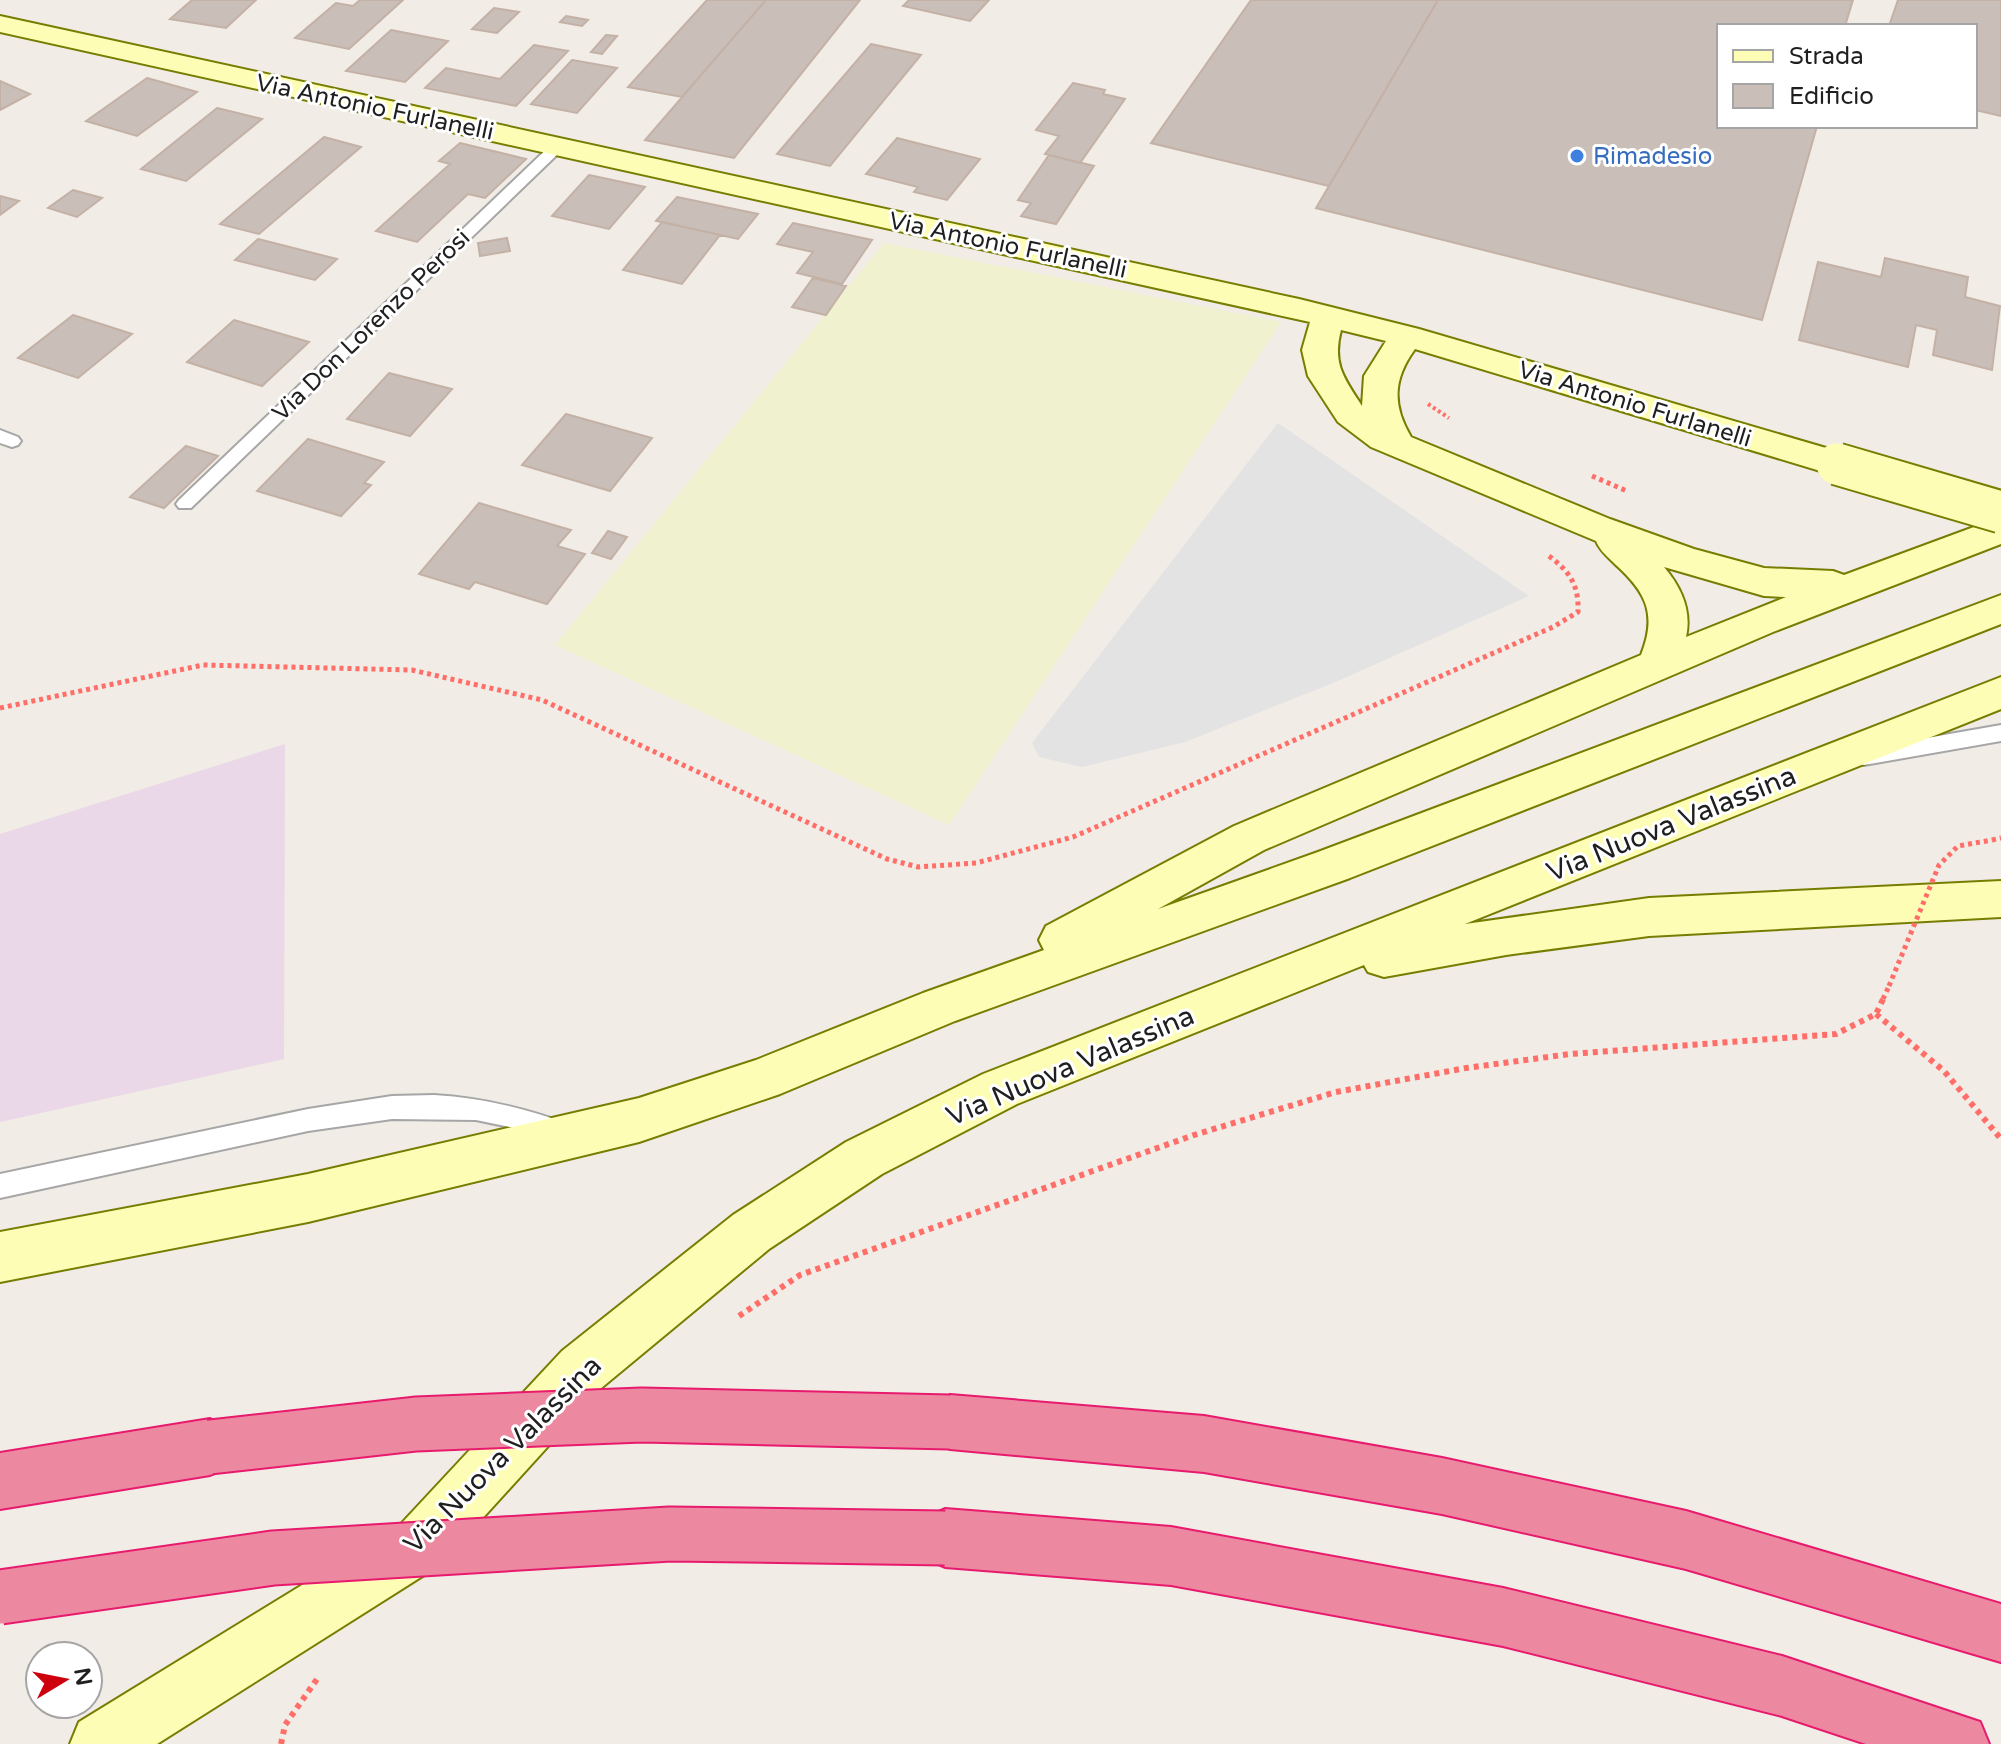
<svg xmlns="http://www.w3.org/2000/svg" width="2001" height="1744" font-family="'Varela Round',sans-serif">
  <rect width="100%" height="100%" fill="#f1ece5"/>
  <path fill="#ead7e8" d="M285,744L284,1059L0,1122V834Z"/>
  <path fill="#f0f1cf" d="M884,243L1281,322L949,825L555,645Z"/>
  <path fill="#e3e3e3" d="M1278,423L1529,596L1333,683L1185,742L1082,767L1039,757L1032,743Z"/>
  <path fill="#c9beb8" stroke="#c4b1a6" stroke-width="2" d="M192,0H256L226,28L170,19Z
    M360,0H403L349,49L295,38L336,3L353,6Z
    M707,0H766L682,97L628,87Z
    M766,0H860L734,158L645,140Z
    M909,0H989L970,21L903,6Z
    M1251,0H1438L1329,186L1151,143Z
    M1438,0H1853L1845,26H1719V126H1817L1762,320L1316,208Z
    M1898,0H2001V116L1975,110V26H1889Z
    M494,8L519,12L497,33L472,29Z
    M566,16L588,20L582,26L560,22Z
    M391,30L448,41L405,82L346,71Z
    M606,35L617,36L602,54L591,52Z
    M871,44L921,55L830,166L777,154Z
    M534,45L568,51L516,106L425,88L446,68L500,79Z
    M572,60L617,68L577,113L531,104Z
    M147,78L197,92L137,136L86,121Z
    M0,81L30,94L0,110Z
    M1073,83L1105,90L1103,94L1125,99L1080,163L1045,154L1059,136L1036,130Z
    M217,108L262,119L186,181L141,169Z
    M324,137L361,147L259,234L220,224Z
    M897,138L980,159L947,200L914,192L918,187L866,174Z
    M460,143L526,159L485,198L468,194L417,242L376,231L450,164L439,161Z
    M1049,155L1094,166L1056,224L1021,216L1031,203L1018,200Z
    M589,175L645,187L609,229L552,216Z
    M73,190L102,198L77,217L48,208Z
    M0,196L19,201L0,215Z
    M677,197L758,214L738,239L656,221Z
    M662,222L720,235L682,284L623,270Z
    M793,223L872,240L842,284L797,273L813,252L777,244Z
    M507,238L510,251L480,256L478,243Z
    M258,239L337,259L315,280L235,260Z
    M1885,258L1968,277L1965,297L2000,306L1992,370L1933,355L1937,330L1916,325L1908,367L1799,340L1818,262L1881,277Z
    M813,278L846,286L826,315L792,307Z
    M73,315L132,334L78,378L18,358Z
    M234,320L309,342L262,386L187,362Z
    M389,373L452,389L410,436L347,419Z
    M566,414L652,438L610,491L522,465Z
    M308,439L384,462L364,483L371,485L341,516L257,491Z
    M186,446L218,456L164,508L130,497Z
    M479,503L571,530L557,546L585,554L547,604L475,582L469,589L419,574Z
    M608,531L627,537L611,559L592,553Z"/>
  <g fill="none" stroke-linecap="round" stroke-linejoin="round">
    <defs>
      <path id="lane" d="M558,142L565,146L563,149L191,508H179L176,504L179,500L553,143Z
        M0,430L18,437L21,441L18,445L12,447L0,443Z
        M2001,725V741L1864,765L1857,763L1854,757L1857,751L1864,749Z
        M434,1095C483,1098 525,1108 571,1125L574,1133L571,1141L562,1144L519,1129L476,1120L392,1119L308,1131L0,1198V1174L308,1109L392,1096Z"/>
      <path id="secondary" d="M0,16L1299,299L1419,329L1850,455L1855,464L1850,473L1837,476L1415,349C1393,379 1392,405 1411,437L1610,519L1694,549L1764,568L1833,571L1844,575L2001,517V544L1773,632L1264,850L1158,909L1318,852L2001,595V624L1350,878L955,1021L780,1094L639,1142L308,1222L0,1282V1232L308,1174L639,1098L756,1060L923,993L1044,950L1039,940L1046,926L1234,826L1641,655C1657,615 1647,593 1616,565C1608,557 1600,551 1596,541L1371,447L1338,422L1308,376L1302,350L1310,322L0,32ZM1341,330L1386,341L1364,376L1362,406C1344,378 1332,364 1341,330ZM1664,567L1764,596L1786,597L1686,637C1692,610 1681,587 1664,567Z
        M2001,677V709L1465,924L1649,898L2001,881V917L1649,936L1506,955L1384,977L1368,972L1364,965L1017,1104L882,1174L769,1249L600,1389L440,1565L157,1744H70L79,1722L400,1525L562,1351L733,1215L846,1142L983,1074Z"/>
      <path id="highway" d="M950,1395L1204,1416L1442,1458L1686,1511L2001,1604V1662L1686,1569L1442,1514L1204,1472L950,1449L931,1441L923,1422L931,1403Z
        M210,1419L230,1427L238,1447L230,1467L210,1475L0,1509V1453Z
        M945,1509L1171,1527L1503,1588L1782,1656L1980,1722L1989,1744H1866L1782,1716L1503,1646L1171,1585L945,1567L925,1558L916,1538L925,1518Z"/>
    </defs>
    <use href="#lane" stroke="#a6a6a6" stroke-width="4"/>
    <use href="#secondary" stroke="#777d00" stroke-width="4"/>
    <use href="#highway" stroke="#e71a6d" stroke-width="4"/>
    <path stroke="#ff6e68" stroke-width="4" stroke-dasharray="3 3" stroke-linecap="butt" d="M1428,404L1449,418"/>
    <path stroke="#ff6e68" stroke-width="5" stroke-dasharray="4 4" stroke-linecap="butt" d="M1592,476L1627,491
      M0,708L203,665L412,670L542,700L887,859L918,867L976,863L1073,837L1553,627L1578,612C1579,585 1570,572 1549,556
      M1992,840L2001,838
      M1883,999L1889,986"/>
    <path stroke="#ff6e68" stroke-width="6" stroke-dasharray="5 5" stroke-linecap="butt" d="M1876,1014L1944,1071L2001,1139
      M739,1316L800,1275L1194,1135L1336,1092L1466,1068L1570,1054L1836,1034L1876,1014L1884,997
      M281,1744L285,1725L317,1679"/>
    <use href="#lane" fill="#fff" fill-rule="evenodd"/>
    <use href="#secondary" fill="#fefdb6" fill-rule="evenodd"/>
    <use href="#highway" fill="#ed88a1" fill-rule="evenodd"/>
    <defs>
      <path id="secondary-bridge" d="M1837,464L2001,512"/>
      <path id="highway-bridge" d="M210,1447L416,1424L642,1415L950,1422
        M0,1597L273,1558L670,1534L945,1538"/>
    </defs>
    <use href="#secondary-bridge" stroke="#777d00" stroke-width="45" stroke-linecap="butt"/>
    <use href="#highway-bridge" stroke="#e71a6d" stroke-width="57" stroke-linecap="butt"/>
    <path stroke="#ff6e68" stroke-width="5" stroke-dasharray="4 4" stroke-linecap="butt" d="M1889,986L1939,865L1958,846L1992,840"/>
    <use href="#secondary-bridge" stroke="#fefdb6" stroke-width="41"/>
    <use href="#highway-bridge" stroke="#ed88a1" stroke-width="53"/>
  </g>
  <circle fill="#3f7fe0" stroke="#fff" stroke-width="3" cx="1577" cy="156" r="8"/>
  <g text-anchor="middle" stroke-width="6" stroke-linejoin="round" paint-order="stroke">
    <g font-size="24" fill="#1f1f1f" stroke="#fff">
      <text transform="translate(375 107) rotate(12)" y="8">Via Antonio Furlanelli</text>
      <text transform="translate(1008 245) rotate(12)" y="8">Via Antonio Furlanelli</text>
      <text transform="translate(371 325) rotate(-44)" y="8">Via Don Lorenzo Perosi</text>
      <text transform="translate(1635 404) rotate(17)" y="8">Via Antonio Furlanelli</text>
    </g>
    <g font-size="24" fill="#366cbe" stroke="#fff" text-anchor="start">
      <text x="1593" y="164">Rimadesio</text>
    </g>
    <g font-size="28" fill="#1f1f1f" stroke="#fff">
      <text transform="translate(1671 823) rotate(-22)" y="10">Via Nuova Valassina</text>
      <text transform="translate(1070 1065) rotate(-23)" y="10">Via Nuova Valassina</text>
      <text transform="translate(502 1454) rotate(-45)" y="10">Via Nuova Valassina</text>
    </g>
  </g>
  <rect x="1717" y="24" width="260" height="104" fill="#ffffff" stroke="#a5a5a5" stroke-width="2"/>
  <rect x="1733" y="50" width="40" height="12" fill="#fefdb6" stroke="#a5a5a5" stroke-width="2"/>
  <text x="1789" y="64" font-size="24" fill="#1f1f1f">Strada</text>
  <rect x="1733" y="84" width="40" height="24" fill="#c9beb8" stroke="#a5a5a5" stroke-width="2"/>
  <text x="1789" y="104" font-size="24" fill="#1f1f1f">Edificio</text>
  <g transform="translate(64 1680) rotate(80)"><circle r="38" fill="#ffffff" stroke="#a5a5a5" stroke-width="2"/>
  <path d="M0-6L14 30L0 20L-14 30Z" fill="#cf000d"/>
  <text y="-12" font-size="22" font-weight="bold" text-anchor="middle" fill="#1f1f1f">N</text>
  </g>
</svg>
